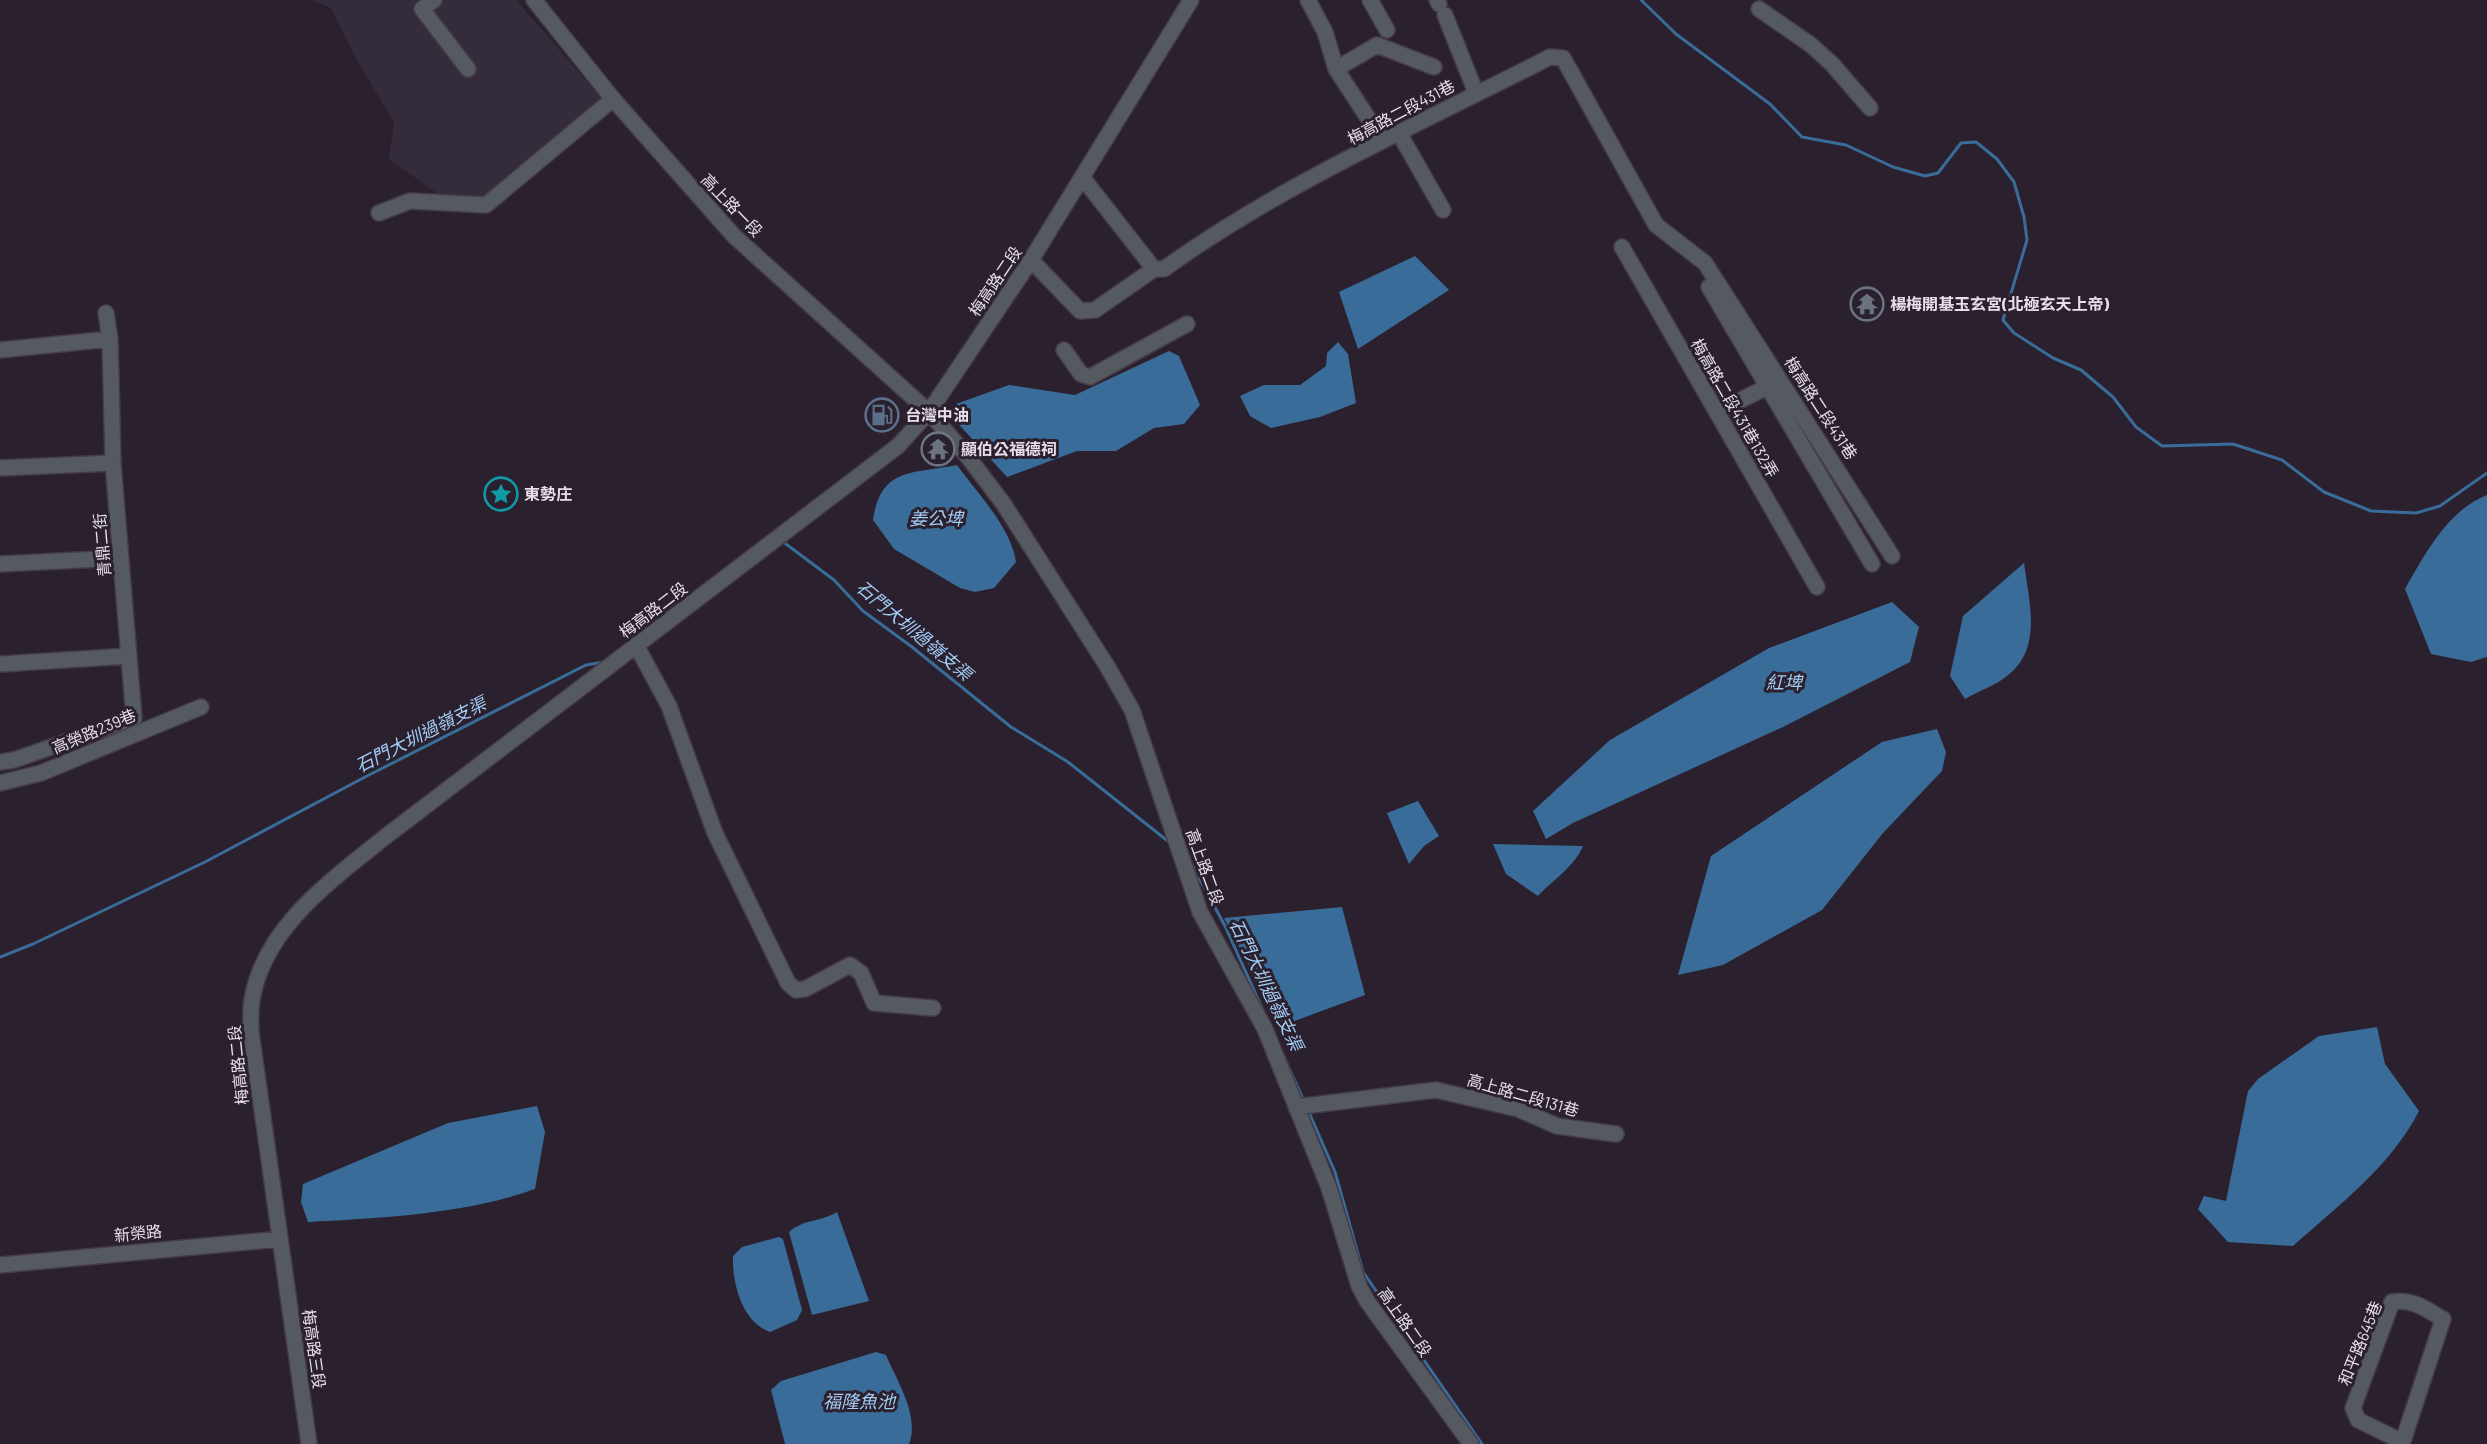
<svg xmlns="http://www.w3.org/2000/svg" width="2487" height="1444" font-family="Barlow,'Noto Sans TC',sans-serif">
  <rect width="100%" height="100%" fill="#2b202d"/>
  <path fill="#352c3b" d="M311,0H516L603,100L485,200L441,196L389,159L394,122L359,64L331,8Z"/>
  <path fill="#3a6c9a" d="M1415,256L1449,290L1358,349L1339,292Z
    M1338,342L1348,354L1356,403L1320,417L1271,428L1250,416L1240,396L1264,385H1300L1326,366L1327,353Z
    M1169,351L1179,356L1200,405L1184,424L1154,428L1116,451H1077L1007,477L952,417L956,404L1009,385L1075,395Z
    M957,465C977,493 1011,527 1016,562L994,588L975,592L960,588L894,549L873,520C881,467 912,474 957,465Z
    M2487,495V657L2471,662L2431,654L2405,589C2425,554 2448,510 2487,495Z
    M2024,563C2029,602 2043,649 2007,676C1995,686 1978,691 1965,699L1950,676L1963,616Z
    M1892,602L1919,627L1910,662L1783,727L1573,823L1546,839L1533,811L1610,740L1769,648Z
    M1937,729L1946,752L1942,771L1883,833L1822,910L1723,965L1678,975L1711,856L1882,742Z
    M1418,801L1439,836L1424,846L1409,864L1387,813Z
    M1493,844L1583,846C1574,867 1554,879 1538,896L1506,874Z
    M1342,907L1365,995L1281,1026L1224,918Z
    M2377,1027L2385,1064L2419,1111C2391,1166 2339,1205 2293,1246L2228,1242L2198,1209L2204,1196L2226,1201L2248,1091L2258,1079L2319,1036Z
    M537,1106L545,1132L535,1189C466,1214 382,1218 308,1222L301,1202L303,1184L448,1123Z
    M837,1212L869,1301L812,1315L789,1232C806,1218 818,1223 837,1212Z
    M779,1237L783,1239L802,1310L797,1320L770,1332C742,1322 732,1283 733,1256L742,1247Z
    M876,1352L886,1355C897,1381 920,1416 909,1444H785L771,1390L781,1381Z"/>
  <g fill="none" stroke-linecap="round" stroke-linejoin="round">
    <path stroke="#3a6c9a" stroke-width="3" d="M1641,0L1676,34L1770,104L1802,137L1846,145L1893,167L1925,176L1938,173L1961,143L1976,142L1997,159L2014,182L2024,217L2027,240L2003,320L2014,333L2053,358L2081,370L2113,397L2136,427L2162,446L2233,444L2282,460L2324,492L2371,511L2416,513L2440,506L2487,473
      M782,541L834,580L863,611L912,647L1011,727L1068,762L1169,842
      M1190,861L1225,926L1304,1101
      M0,957L33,944L205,862L365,777L586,665L604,662
      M1308,1110L1335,1172L1363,1272L1482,1444"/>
    <defs>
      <path id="minor" d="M434,0L422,9L468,69
        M534,0L613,99L734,236L929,412L968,457L1003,503L1107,666L1132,710L1200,912L1265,1029L1329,1188L1359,1286L1367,1301L1471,1444
        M1308,0L1325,32L1336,69L1383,141
        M1370,0L1387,30
        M1437,0L1439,4
        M1759,9L1811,45L1832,64L1870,108
        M1445,15L1476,93
        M1336,69L1377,45L1434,67
        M1399,133L1443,210
        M1082,177L1154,269H1164C1281,184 1422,123 1550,57L1563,58L1656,225L1705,263L1892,556
        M379,213L410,201L486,205L613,99
        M1622,247L1817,587
        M1031,260L1080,311L1095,310L1154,269
        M1709,287L1872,564
        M106,313L110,339
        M0,350L110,339L113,463L134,718L14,760L0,762
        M1064,350L1081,374L1090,377L1187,324
        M1717,412L1767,387
        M0,468L113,463
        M0,564L121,558
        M636,645L669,706L715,833L788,983L796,990L805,989L850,965L861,973L874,1003L933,1008
        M0,664L129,656
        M0,783L41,773L201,707
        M1296,1107L1436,1090L1518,1109L1557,1126L1616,1134
        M0,1265L280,1239
        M2401,1441L2358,1420L2353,1408L2392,1302C2411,1298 2426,1309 2443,1319L2402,1444
        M309,1444L251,1032C251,1022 250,1010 252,1000C264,927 332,880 385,837L898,446L929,412L1031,260L1191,0"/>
    </defs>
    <use href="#minor" stroke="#453b47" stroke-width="18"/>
    <use href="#minor" stroke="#555a61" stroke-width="15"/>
  </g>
  <defs>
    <symbol id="temple-ring" viewBox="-11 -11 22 22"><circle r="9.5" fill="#2b202d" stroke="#6b7280" stroke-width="1.5"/><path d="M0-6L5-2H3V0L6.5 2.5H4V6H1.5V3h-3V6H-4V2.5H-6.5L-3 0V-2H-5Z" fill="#6b7280"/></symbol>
    <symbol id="fuel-ring" viewBox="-11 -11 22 22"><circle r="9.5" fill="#2b202d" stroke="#5c6f8a" stroke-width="1.5"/><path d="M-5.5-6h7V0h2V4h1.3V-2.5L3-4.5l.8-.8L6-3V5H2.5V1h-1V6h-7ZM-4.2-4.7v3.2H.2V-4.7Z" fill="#5c6f8a"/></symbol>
    <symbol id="sight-ring" viewBox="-11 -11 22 22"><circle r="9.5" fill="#2b202d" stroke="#0f9aa8" stroke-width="1.5"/><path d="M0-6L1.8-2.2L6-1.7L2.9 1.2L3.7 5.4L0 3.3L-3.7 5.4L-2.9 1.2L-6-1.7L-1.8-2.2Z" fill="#0f9aa8"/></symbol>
  </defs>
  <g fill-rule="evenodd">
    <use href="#temple-ring" x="1848" y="285" width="38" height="38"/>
    <use href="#fuel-ring" x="863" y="396" width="38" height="38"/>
    <use href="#temple-ring" x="919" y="430" width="38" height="38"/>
    <use href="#sight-ring" x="482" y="475" width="38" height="38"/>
  </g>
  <g text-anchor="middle" stroke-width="6" stroke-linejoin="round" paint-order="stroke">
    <g font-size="16" fill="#e7dfe8" stroke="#2b202d">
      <text transform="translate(1401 112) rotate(-28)" y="6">梅高路二段431巷</text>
      <text transform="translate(732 205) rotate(46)" y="6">高上路一段</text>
      <text transform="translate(995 281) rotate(-56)" y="6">梅高路二段</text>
      <text transform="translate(1735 408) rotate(60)" y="6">梅高路二段431巷132弄</text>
      <text transform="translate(1821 408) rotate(57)" y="6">梅高路二段431巷</text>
      <text transform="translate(102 545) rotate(-95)" y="6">青鼎二街</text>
      <text transform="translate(653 610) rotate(-37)" y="6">梅高路二段</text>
      <text transform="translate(94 731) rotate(-23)" y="6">高榮路239巷</text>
      <text transform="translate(1205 867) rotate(70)" y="6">高上路二段</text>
      <text transform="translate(238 1065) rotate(-96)" y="6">梅高路二段</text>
      <text transform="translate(1523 1095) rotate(16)" y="6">高上路二段131巷</text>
      <text transform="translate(138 1233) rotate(-6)" y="6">新榮路</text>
      <text transform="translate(1405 1322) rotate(55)" y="6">高上路二段</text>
      <text transform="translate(2360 1343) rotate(-68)" y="6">和平路645巷</text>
      <text transform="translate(314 1349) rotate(82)" y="6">梅高路三段</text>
    </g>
    <g font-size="16" font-weight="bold" fill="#e7dfe8" stroke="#2b202d" text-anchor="start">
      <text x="1890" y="310">楊梅開基玉玄宮(北極玄天上帝)</text>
      <text x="905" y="421">台灣中油</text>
      <text x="961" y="455">顯伯公福德祠</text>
      <text x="524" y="500">東勢庄</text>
    </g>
    <g font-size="18" font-style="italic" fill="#a2ccf4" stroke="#2b202d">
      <text x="936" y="525">姜公埤</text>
      <text transform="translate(914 631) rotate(40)" y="6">石門大圳過嶺支渠</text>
      <text x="1784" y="689">紅埤</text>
      <text transform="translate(421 735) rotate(-27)" y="6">石門大圳過嶺支渠</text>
      <text transform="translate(1266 985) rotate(64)" y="6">石門大圳過嶺支渠</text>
      <text x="859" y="1408">福隆魚池</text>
    </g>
  </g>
</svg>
